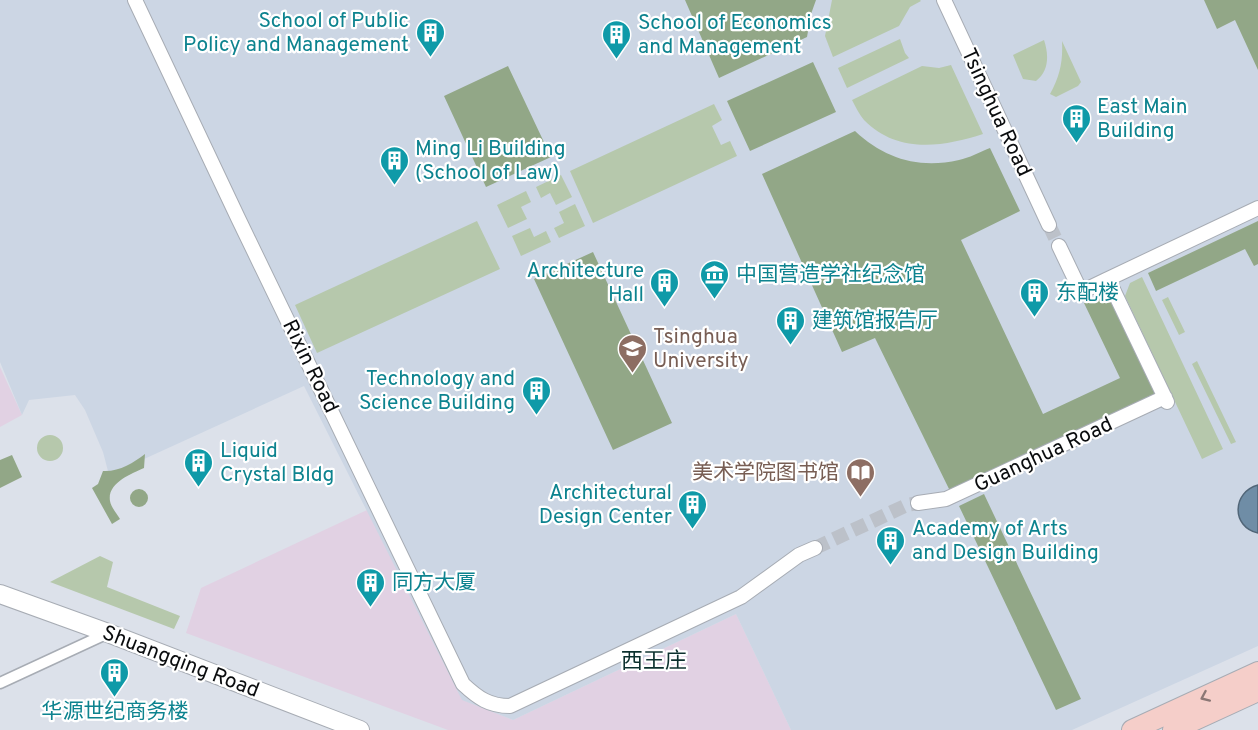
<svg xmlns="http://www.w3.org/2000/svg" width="1258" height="730" font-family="Overpass,'Noto Sans SC',sans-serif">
  <rect width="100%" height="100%" fill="#dce1ea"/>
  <path fill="#e1d1e3" d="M0,367L22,415L0,427Z
    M367,510L463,700L513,720L736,614L791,730H448L186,633L201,588Z"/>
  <path fill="#ccd6e4" d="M0,0H1258V646L1072,730H791L736,614L513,720L462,700L304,386L109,475L103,452L85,410L75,395L29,400L22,415L0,362Z"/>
  <path fill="#b6c8ac" d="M832,0H920L921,1L910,7L899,26L833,57L825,36Z
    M900,39L905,53L909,58L847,88L838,68Z
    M1044,40C1049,55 1049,71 1036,81L1023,79L1013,55Z
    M1062,41L1081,82L1078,86L1056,97L1050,94C1060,76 1063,62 1062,41Z
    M951,65L983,134C943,147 897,154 864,120C859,114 855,106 852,100L922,66L939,68Z
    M714,104L722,120L712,126L721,145L730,141L737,156L593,223L570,171Z
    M561,175L572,197L556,205L550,193L541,198L536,187Z
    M526,191L531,202L521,207L527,219L508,228L497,205Z
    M575,204L585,226L559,238L554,228L564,223L559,212Z
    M477,221L500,269L317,353L295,305Z
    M530,228L534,237L546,231L551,242L521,256L512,236Z
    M1142,277L1223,449L1202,459L1125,296L1130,283Z
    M1168,297L1185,332L1179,335L1162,300Z
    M1197,361L1236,442L1231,444L1192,364Z
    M37 448a13 13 0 1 1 26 0a13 13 0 1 1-26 0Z
    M100,556L113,562L107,587L180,616L174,629L50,582Z"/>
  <path fill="#92a787" d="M685,0H816L811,14L807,37L719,78Z
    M1204,0H1258V70L1235,20L1217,29Z
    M813,62L836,112L750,151L727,101Z
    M508,66L551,157L486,187L444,96Z
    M855,131C885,159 919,169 959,160C969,158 980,152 990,148L1020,211L961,240L1043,414L1120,378L1084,303L1108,291L1157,393L950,491L875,338L842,352L762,174Z
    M1258,221V264L1254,266L1245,249L1156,291L1148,273Z
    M593,252L672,423L613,450L534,279Z
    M145,454L144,468C131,474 107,483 110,501C111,507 117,514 120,519L112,524L92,488L98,484L103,471C119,472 133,463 145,454Z
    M12,455L22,477L0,488V460Z
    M130 498a9 9 0 1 1 18 0a9 9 0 1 1-18 0Z
    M984,494L1081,699L1056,710L959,506Z"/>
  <path fill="#6f8da6" stroke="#516678" stroke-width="1.5" d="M1258,485V533C1231,527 1232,492 1258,485Z"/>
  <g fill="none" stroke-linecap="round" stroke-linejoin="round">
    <path stroke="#bcc1c9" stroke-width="14" stroke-dasharray="14 7" stroke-linecap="butt" d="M1049,225L1059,246
      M815,548L907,505L918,503"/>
    <defs>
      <path id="pedestrian" d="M0,683L108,633"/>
      <path id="minor" d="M135,0L238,218L463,684C478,698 489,706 510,706L741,597L799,555L815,548
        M944,0L1049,225
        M1059,246L1081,292L1108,279L1167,402
        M1108,279L1258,208
        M918,503L946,499L1165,397"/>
      <path id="tertiary" d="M0,594L108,633L360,730"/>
      <path id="secondary" d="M1132,730L1258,672
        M1173,730L1258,691"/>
    </defs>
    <use href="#pedestrian" stroke="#a7acb4" stroke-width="13"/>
    <use href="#minor" stroke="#a7acb4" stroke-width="16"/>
    <use href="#tertiary" stroke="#a7acb4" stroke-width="20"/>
    <use href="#secondary" stroke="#a7acb4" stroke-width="22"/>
    <use href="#pedestrian" stroke="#fff" stroke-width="10"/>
    <use href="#minor" stroke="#fff" stroke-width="14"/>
    <use href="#tertiary" stroke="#fff" stroke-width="18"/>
    <use href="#secondary" stroke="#f5cec9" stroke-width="20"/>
  </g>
  <defs><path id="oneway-chevron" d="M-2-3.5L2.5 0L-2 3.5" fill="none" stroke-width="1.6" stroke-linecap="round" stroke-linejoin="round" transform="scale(1.5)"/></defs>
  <use stroke="#8b7775" href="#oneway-chevron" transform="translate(1205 697) rotate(156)"/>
  <defs>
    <symbol id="building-pin" viewBox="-11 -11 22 30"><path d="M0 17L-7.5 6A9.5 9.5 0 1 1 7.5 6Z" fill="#0f9aa8" stroke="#fff"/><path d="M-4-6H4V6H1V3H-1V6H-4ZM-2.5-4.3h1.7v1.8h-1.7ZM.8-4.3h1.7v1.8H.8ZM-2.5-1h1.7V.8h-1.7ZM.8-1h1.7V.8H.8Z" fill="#fff"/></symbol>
    <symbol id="museum-pin" viewBox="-11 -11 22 30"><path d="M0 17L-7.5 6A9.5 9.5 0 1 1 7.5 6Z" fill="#0f9aa8" stroke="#fff"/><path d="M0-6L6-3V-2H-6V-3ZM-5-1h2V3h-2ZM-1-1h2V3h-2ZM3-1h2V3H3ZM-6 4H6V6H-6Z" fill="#fff"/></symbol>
    <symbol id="university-pin" viewBox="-11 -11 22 30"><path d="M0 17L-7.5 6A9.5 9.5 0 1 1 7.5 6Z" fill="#8d6e63" stroke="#fff"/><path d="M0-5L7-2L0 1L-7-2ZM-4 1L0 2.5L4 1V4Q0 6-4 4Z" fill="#fff"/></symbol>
    <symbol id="library-pin" viewBox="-11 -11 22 30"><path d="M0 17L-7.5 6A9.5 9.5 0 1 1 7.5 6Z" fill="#8d6e63" stroke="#fff"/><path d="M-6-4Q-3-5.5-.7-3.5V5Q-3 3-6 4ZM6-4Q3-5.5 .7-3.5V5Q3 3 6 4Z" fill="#fff"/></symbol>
  </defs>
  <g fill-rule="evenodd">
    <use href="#building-pin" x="414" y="16" width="33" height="45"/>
    <use href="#building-pin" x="600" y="18" width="33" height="45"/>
    <use href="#building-pin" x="1060" y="102" width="33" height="45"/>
    <use href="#building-pin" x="378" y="144" width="33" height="45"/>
    <use href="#museum-pin" x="698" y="258" width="33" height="45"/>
    <use href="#building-pin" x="648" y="266" width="33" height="45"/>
    <use href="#building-pin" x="1018" y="276" width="33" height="45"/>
    <use href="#building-pin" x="774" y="304" width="33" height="45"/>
    <use href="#university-pin" x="616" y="332" width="33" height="45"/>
    <use href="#building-pin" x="520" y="374" width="33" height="45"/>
    <use href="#building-pin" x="182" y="446" width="33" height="45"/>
    <use href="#library-pin" x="844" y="456" width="33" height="45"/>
    <use href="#building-pin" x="676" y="488" width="33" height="45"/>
    <use href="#building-pin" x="874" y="524" width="33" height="45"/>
    <use href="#building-pin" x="354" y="566" width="33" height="45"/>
    <use href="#building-pin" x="98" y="656" width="33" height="45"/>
  </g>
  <g text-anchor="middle" stroke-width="4.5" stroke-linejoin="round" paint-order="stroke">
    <g font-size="21" fill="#0d838f" stroke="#fff" text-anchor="start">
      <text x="409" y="27" text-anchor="end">School of Public<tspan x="409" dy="24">Policy and Management</tspan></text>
      <text x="638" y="29">School of Economics<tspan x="638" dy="24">and Management</tspan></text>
      <text x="1097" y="113">East Main<tspan x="1097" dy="24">Building</tspan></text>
      <text x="415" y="155">Ming Li Building<tspan x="415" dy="24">(School of Law)</tspan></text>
      <text x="644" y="277" text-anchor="end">Architecture<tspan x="644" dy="24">Hall</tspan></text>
      <text x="736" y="281">中国营造学社纪念馆</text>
      <text x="1056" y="299">东配楼</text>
      <text x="812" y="327">建筑馆报告厅</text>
      <text x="515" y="385" text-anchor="end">Technology and<tspan x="515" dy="24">Science Building</tspan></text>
      <text x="220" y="457">Liquid<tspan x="220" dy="24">Crystal Bldg</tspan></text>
      <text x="672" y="499" text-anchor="end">Architectural<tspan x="672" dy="24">Design Center</tspan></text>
      <text x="912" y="535">Academy of Arts<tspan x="912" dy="24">and Design Building</tspan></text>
      <text x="392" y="589">同方大厦</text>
      <text x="115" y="718" text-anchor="middle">华源世纪商务楼</text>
    </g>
    <g font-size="21" fill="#0a0c0e" stroke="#fff">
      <text transform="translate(997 112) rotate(65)" y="7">Tsinghua Road</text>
      <text transform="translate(311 366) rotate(64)" y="7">Rixin Road</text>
      <text transform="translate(1043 454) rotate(-25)" y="7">Guanghua Road</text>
      <text transform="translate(181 661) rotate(21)" y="7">Shuangqing Road</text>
    </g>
    <g font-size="21" fill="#785e54" stroke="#fff" text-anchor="start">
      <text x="653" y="343">Tsinghua<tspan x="653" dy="24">University</tspan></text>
      <text x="839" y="479" text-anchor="end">美术学院图书馆</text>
    </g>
    <g font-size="22" fill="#0c302e" stroke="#fff">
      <text x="654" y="668">西王庄</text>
    </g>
  </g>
</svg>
